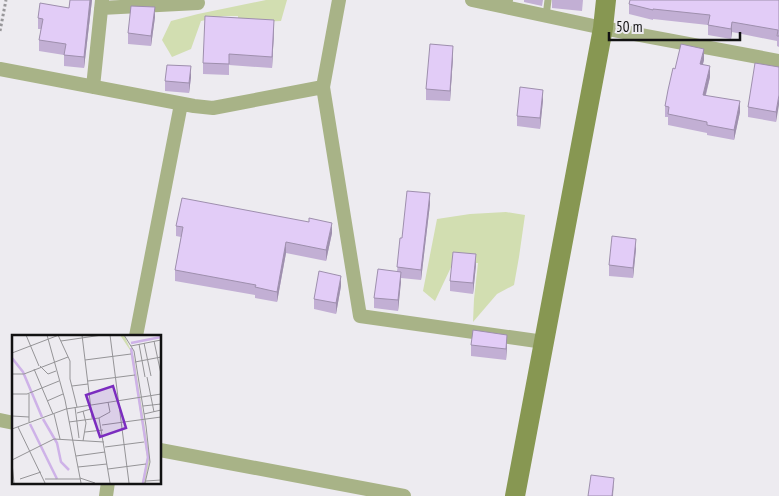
<svg xmlns="http://www.w3.org/2000/svg" width="779" height="496" font-family="'PT Sans Narrow',sans-serif">
  <rect width="100%" height="100%" fill="#edebf0"/>
  <path fill="#d2deb1" d="M266,0H287L281,21L254,22L238,55V16H224L201,21L191,49L172,57L162,40L171,21L198,14Z
    M506,212L525,215L519,257L514,285L497,294L473,322L474,299L478,263H453L435,301L423,291L437,219L470,214Z"/>
  <g fill="none" stroke-linecap="round" stroke-linejoin="round">
    <path stroke="#98979a" stroke-width="3" stroke-dasharray="2.5 2.5" stroke-linecap="butt" d="M0,31L6,0"/>
    <path stroke="#a8b387" stroke-width="7" d="M546,16L548,0"/>
    <path stroke="#a8b387" stroke-width="14" d="M339,0L323,87L360,316L544,342
      M472,0L505,7L506,0
      M505,7L603,28L779,61
      M101,8L198,3
      M0,69L194,106L213,108L323,87
      M93,87L102,0
      M136,336L181,104
      M0,420L14,423
      M160,450L404,496
      M106,496L108,482"/>
    <path stroke="#879752" stroke-width="20" d="M515,496L603,28L606,0"/>
  </g>
  <path fill="#c2afd4" d="M70,0H92L84,68L64,66V55L39,51V40L41,29H38V18L69,8Z
    M524,0H543L542,6L524,2Z
    M552,0H583L582,11L552,8Z
    M779,0V47L777,46V41L732,32L731,39L708,35V25L653,19V20L629,14V4Z
    M155,17L151,46L128,44V33Z
    M274,31L272,68L229,65V75L203,74V63Z
    M453,57L450,101L426,100V89Z
    M704,60L703,64L710,77L706,95L740,112L734,140L707,135V133L668,125V117H665V106L675,69Z
    M779,67L776,122L748,117V107Z
    M191,77L189,93L165,91V81Z
    M543,100L540,129L517,126V116Z
    M430,204L421,280L401,278L398,311L374,308V298L397,271L402,238Z
    M176,226L332,233L326,261L286,253L277,302L255,298V295L175,281V270L181,237L176,236Z
    M636,249L633,278L609,276V265Z
    M476,265L473,294L450,291V281Z
    M341,286L336,314L314,309V299Z
    M471,345L507,346L506,360L471,356Z"/>
  <path fill="#9e8fad" d="M90,0H92L84,68V57Z
    M155,7V17L151,46V36Z
    M274,20V31L272,68V57Z
    M732,22V32L731,39V29Z
    M453,46V57L450,101V91Z
    M704,49V60L700,74V64Z
    M191,66V77L189,93V83Z
    M710,66V77L703,105V95Z
    M543,90V100L540,129V118Z
    M779,95V105L776,122V112Z
    M740,101V112L734,140V130Z
    M430,193V204L421,280V270Z
    M332,223V233L326,261V250Z
    M636,239V249L633,278V268Z
    M286,242V253L277,302V292Z
    M476,254V265L473,294V283Z
    M401,272V282L398,311V300Z
    M341,276V286L336,314V303Z
    M507,335V346L506,360V349Z
    M614,478L613,496H612Z"/>
  <path fill="#e2ccf7" stroke="#9e8fad" d="M70,0H90L84,57L64,55L66,44L39,40L43,19L38,18L40,3L69,8Z
    M630,0H779V36H777L778,30L732,22L731,29L708,25L710,15L653,9V10L629,4Z
    M131,6L155,7L151,36L128,33Z
    M205,16L274,20L272,57L229,54V64L203,63Z
    M430,44L453,46L450,91L426,89Z
    M681,44L704,49L700,64L710,66L703,95L740,101L734,130L707,125V122L668,114L669,107L665,106L668,90L673,68L675,69Z
    M755,63L779,67V95L776,112L748,107Z
    M167,65L191,66L189,83L165,81Z
    M520,87L543,90L540,118L517,116Z
    M407,191L430,193L421,270L397,267L400,238H402Z
    M182,198L309,222V218L332,223L326,250L286,242L277,292L255,287L256,285L175,270L183,227L176,226Z
    M612,236L636,239L633,268L609,265Z
    M453,252L476,254L473,283L450,281Z
    M378,269L401,272L398,300L374,298Z
    M319,271L341,276L336,303L314,299Z
    M473,330L507,335L506,349L471,345Z
    M591,475L614,478L612,496H588Z"/>
  <g transform="translate(12 335)">
    <rect width="149" height="149" fill="#edebf0"/>
    <path d="M108,0H112L122,22L138,125L133,148H130L135,123L122,37L118,15Z" fill="#d2deb1"/>
    <path fill="none" stroke="#ceb2e8" stroke-width="2.5" d="M119,8L149,2M119,13L136,122L131,148M0,23L11,37L30,82M31,84L45,108L49,127L57,135M18,89L45,144"/>
    <path fill="none" stroke="#959497" stroke-width="1" d="M14,0L27,31M35,0L53,65L69,148M46,0L58,26V44L65,72M70,0L79,74M98,0L117,148M112,0L122,16L134,91L138,127L133,148M49,6L90,0M142,6L149,39M132,8L139,41M127,9L133,42M119,11L149,5M0,18L47,0M73,25L119,19M123,27L149,22M28,31L36,39L44,36M22,34L41,79M0,39H12L56,22M135,42L142,77M76,46L123,40M60,51L76,49M0,59H15L47,46M35,66L51,59M131,71L149,69M63,72L67,103M65,78L79,74L80,83M42,79L48,104M132,79L149,75M0,81L17,82M87,83L98,148M17,87V59M57,87L87,83L98,77L96,67M90,90L149,82M6,92L33,148M0,94L54,74L149,59M73,97L91,95M71,106L74,88L71,76M93,112L132,107M64,121L93,117M0,125L42,104L92,107M0,128L2,148M66,132L95,129M96,134L134,129M68,143L83,148M8,144L29,137M33,144H68M134,146L149,145"/>
    <path fill="#7b2cbf" fill-opacity="0.15" stroke="#7b2cbf" stroke-width="2.5" d="M101,51L114,93L88,102L74,60Z"/>
    <rect width="149" height="149" fill="none" stroke="#111112" stroke-width="2.5"/>
  </g>
  <path d="M609 32v8h131v-8" fill="none" stroke="#111112" stroke-width="2.5"/>
  <text x="616" y="32" font-size="15" fill="#111112" stroke="#edebf0" stroke-width="4" paint-order="stroke">50 m</text>
</svg>
